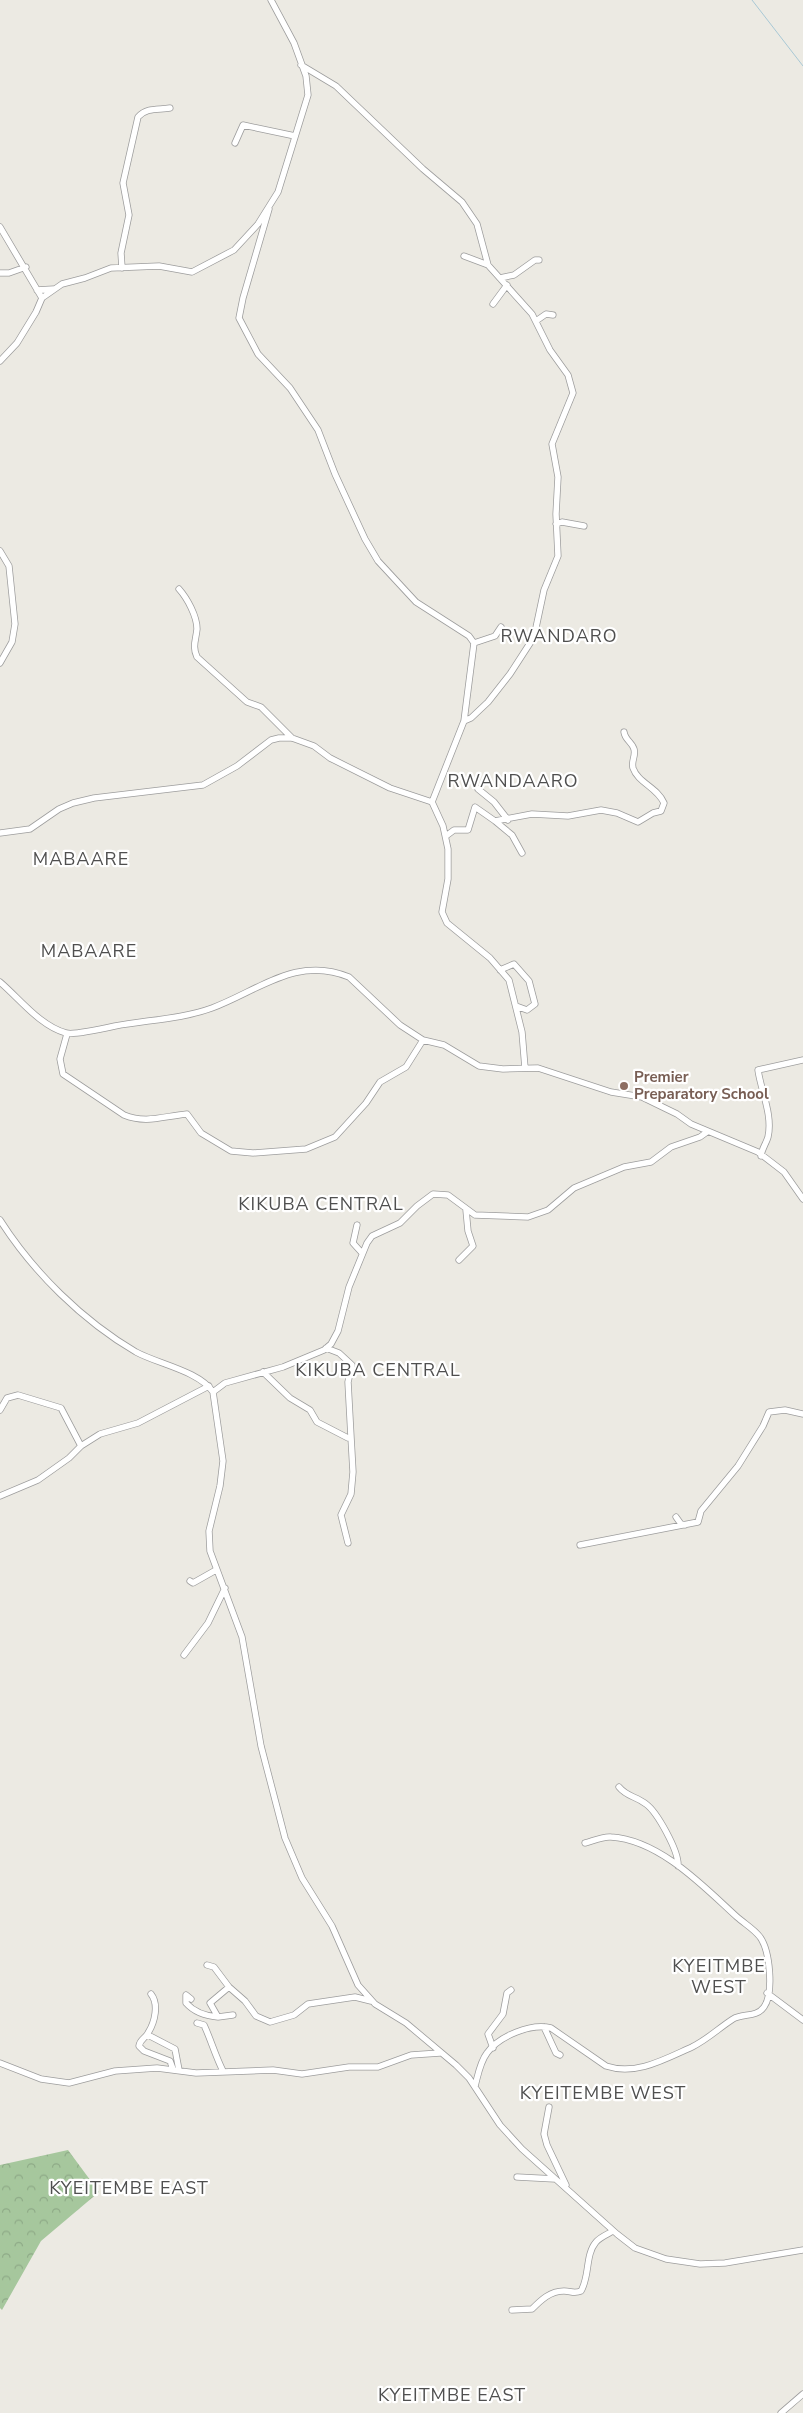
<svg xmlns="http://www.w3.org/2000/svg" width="803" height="2413" font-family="'Nunito Sans',sans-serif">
  <defs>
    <pattern id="forest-crowns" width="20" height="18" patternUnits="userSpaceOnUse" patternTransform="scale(1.25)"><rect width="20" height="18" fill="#a6c79d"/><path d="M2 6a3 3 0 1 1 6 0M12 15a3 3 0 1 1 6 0" fill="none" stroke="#8eaa87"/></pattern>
  </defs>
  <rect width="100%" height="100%" fill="#eceae3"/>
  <path fill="url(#forest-crowns)" d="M68,2150L99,2192L41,2241L2,2310L0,2308V2165Z"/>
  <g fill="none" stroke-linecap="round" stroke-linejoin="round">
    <path stroke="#a8c8d5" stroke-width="1" d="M752,0L803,66"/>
    <defs>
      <path id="minor" d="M301,65L336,86L423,169L462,202L477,224L488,265L532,314L550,350L568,375L573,393L552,444L558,477L556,514L558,556L544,590L534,637L510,674L488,702L471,718L464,721
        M235,143L243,125L295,136
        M269,209L243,298L239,318L258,354L290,388L318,430L335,474L365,539L378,561L416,602L469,636L474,643L464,721L432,802
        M0,227L42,298
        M464,256L488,265
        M122,268L121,253L129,215L123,183L138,117C147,107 158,110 170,108
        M0,273H9L26,267
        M500,278L514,275L535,260H539
        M37,290L54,289
        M493,304L507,285
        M536,321L546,314L553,315
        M0,361L17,343L36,312L42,298L62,284L85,278L111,268L159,266L192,272L234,250L258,224L278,192L308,95L306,76L294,43L271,0
        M556,524L562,522L584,526
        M0,551L9,566L15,624L12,642L0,663
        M179,589C187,598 197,616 197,629C196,640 192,646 197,657L247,702L261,707L292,738
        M474,643L495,636L501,627
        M478,789L494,802L508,820
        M495,821L512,835L522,853
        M0,833L30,829L59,809L73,803L94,798L203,785L237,766L271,740L279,738H292L314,746L330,758L390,788L432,802L443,826L448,849V879L442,912L447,923L490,958L509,980L522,1032L525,1068
        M446,836L454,830H468L475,807L495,821L532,814L568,816L601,810L617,813L638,822L653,813L661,811L664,803C657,787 638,783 633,768C631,761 636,756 634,749C632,742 625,740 624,732
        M500,970L514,964L529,981L535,1004L527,1010L516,1006
        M0,982C19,998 40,1026 66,1033C73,1035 106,1028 115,1026C147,1020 182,1019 212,1008C258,991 297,955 349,977L400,1025L423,1040L444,1045L479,1066L503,1069L538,1068L611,1092L642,1097L677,1114L691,1124L758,1152L784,1172L803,1199
        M67,1034L60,1059L63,1074L124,1115C146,1124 164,1116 187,1114L201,1133L231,1151L253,1153L306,1149L335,1137L366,1103L380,1082L406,1067L423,1040
        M761,1156C762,1148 766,1144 768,1137C773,1115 761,1091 758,1070L803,1060
        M0,1220C33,1272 83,1321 136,1352C158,1364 199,1371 213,1392L223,1461L220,1486L209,1531L210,1551L242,1637L261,1746L285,1838L302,1878L332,1926L358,1985L375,2004L406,2023L456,2065L469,2078L500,2125L522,2149L617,2234L635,2248L666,2259L700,2264L725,2263L803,2250
        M357,1225L353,1243L362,1253
        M459,1260L473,1246L468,1231L466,1210
        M326,1348L339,1353L352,1365L348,1382L351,1437
        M263,1372L290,1398L310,1410L317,1422L348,1438L351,1437L353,1472L351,1494L341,1515L348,1543
        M213,1392L225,1383L283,1367L324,1350L331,1344L338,1331L349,1287L367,1243L372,1236L400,1223L417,1206L433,1194L448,1195L475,1215L528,1217L548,1210L574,1188L624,1167L651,1162L671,1147L700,1137L707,1132
        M0,1410L7,1398L18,1395L61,1408L81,1446
        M0,1496L38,1480L69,1458L81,1446L100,1434L138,1423L209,1386
        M676,1517L681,1524L685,1525
        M580,1545L698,1522L701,1511L738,1466L763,1426L769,1412L785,1410L803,1414
        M190,1581L193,1583L216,1570
        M184,1655L208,1623L225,1588
        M619,1787C627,1797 636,1796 646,1804C657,1812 679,1851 678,1866
        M207,1965L214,1967L229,1987L245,2001L256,2016L270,2022L294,2015L308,2004L355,1997L371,2001
        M229,1987L210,2003L218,2017L233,2015
        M767,1993L803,2020
        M151,1994C159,2004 155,2022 148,2033C145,2039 140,2039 139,2046L144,2051L170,2061L173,2069
        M191,1999L186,1995V2003C194,2012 205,2016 218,2017
        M197,2023L204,2025C211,2040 215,2055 223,2071
        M544,2027L556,2053L560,2055
        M148,2035L175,2049L179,2070
        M493,2048L488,2034L503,2014L507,1993L511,1990
        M0,2063L41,2079L69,2083L115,2071L157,2068L196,2073L273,2070L302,2074L349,2067H378L411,2055L440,2053
        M475,2086C478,2075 480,2062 487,2053C499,2036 531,2023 551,2028L606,2066C636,2076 665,2059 692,2047C708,2039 719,2028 733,2019C743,2013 756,2018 764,2007C774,1993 770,1951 760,1937C754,1929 745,1924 737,1917C704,1887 660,1840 611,1837C603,1836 593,1841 585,1843
        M549,2107L544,2134L547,2145L566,2185
        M517,2177L555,2179
        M512,2310L532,2309C541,2300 550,2291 564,2291C571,2291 574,2294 581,2291C590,2276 585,2255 596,2242C600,2237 608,2234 613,2231
        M781,2413L803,2394"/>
    </defs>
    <use href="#minor" stroke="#9d9d9d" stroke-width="7"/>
    <use href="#minor" stroke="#fff" stroke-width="5.5"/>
  </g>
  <circle fill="#8d6e63" stroke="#fff" stroke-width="2" cx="624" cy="1086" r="5"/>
  <g text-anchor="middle" stroke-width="4.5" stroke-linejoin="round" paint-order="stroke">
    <g font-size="15" font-weight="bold" fill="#785e54" stroke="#fff" text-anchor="start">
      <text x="634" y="1082">Premier<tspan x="634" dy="17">Preparatory School</tspan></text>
    </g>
    <g font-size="18" letter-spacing="1" fill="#4f4f4f" stroke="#fff">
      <text x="559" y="642">RWANDARO</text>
      <text x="513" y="787">RWANDAARO</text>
      <text x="81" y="865">MABAARE</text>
      <text x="89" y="957">MABAARE</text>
      <text x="321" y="1210">KIKUBA CENTRAL</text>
      <text x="378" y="1376">KIKUBA CENTRAL</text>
      <text x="719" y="1972">KYEITMBE<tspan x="719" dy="21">WEST</tspan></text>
      <text x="603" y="2099">KYEITEMBE WEST</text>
      <text x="129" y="2194">KYEITEMBE EAST</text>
      <text x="452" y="2401">KYEITMBE EAST</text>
    </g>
  </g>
</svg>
